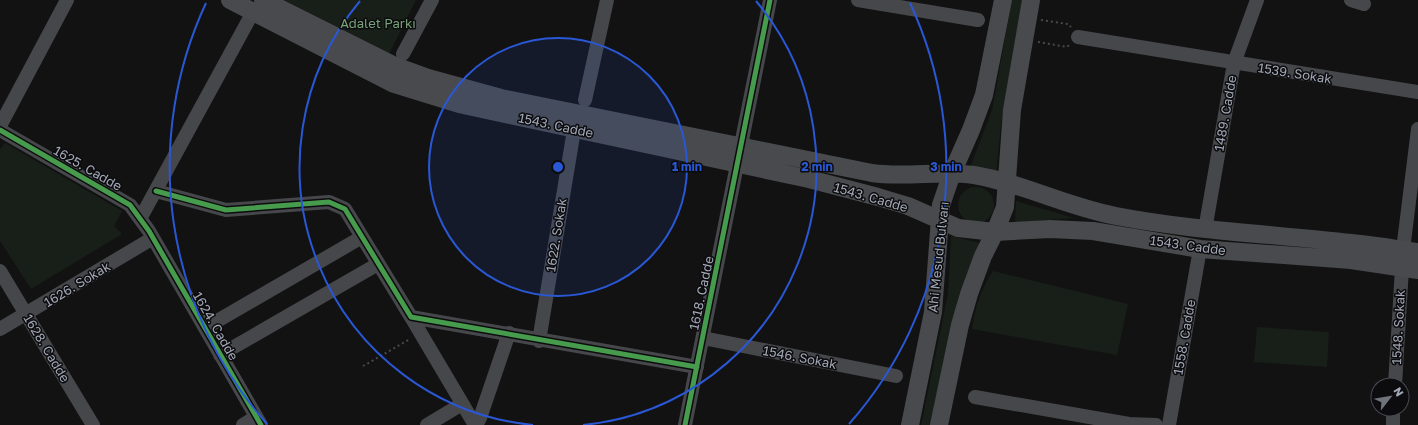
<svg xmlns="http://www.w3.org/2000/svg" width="1418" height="425" font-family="'Golos Text',sans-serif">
  <rect width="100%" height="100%" fill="#121212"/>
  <path fill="#181f19" d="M282,0H416L389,54Z
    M1012,0H1022L1001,124L996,175L970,168L992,110Z
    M5,143L122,211L114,226L122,234L31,289L0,241V149Z
    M958 205a18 18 0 1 1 36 0a18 18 0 1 1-36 0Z
    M1016,201L1074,218L1015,222Z
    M951,236L980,243L960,292L930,425H921L948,294Z
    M993,271L1128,304L1117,355L972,329C975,306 981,290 993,271Z
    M1257,327L1329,332L1327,367L1254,362Z"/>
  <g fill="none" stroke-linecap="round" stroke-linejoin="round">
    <path stroke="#47494d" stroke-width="2" stroke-dasharray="2 3" stroke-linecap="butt" d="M1041,20L1068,24L1071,27
      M1038,42L1067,47L1070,44
      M363,366L410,339"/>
    <path stroke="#46474b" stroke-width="14" d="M858,0L978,20
      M1351,0L1364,4
      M1078,37L1418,92
      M403,54L432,0
      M585,100L607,0
      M0,126L67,0
      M0,130L130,205L149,231L261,425
      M156,191L226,210L329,202L345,209L411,317L697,367
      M140,219L253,12
      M1205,230L1234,63L1257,0
      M1403,250L1418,129
      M0,271L93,425
      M411,317L475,425
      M205,328L362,237
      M0,329L153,238
      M703,338L896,376
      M539,341L574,130
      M220,355L378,264
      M1395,385L1402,268
      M975,397L1129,424L1156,425
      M243,425L256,417
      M427,425L462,404
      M476,425L480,418L509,333
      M685,425L770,0
      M1169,425L1200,249
      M1393,425V409"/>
    <path stroke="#484a4d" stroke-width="18" d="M230,0L394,84L459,104L809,179L878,197L908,206L958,228L995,232L1050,229L1093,231L1200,249L1351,260L1418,270
      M263,0L395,66L428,78L501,98L872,173C906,178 940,170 974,175C1022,183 1067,207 1116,216C1194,231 1273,234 1352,243C1374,245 1396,249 1418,252
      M910,425L933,312L941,205L952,173L971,130L984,95L1003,0
      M939,425L960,325L969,294L983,256L995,232L1005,207L1012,110L1031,0"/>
    <defs>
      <path id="cycleway" d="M0,130L130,205L149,231L261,425
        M156,191L226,210L329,202L345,209L411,317L697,367
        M685,425L770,0"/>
    </defs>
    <use href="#cycleway" stroke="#0c0c0e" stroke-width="8"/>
    <use href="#cycleway" stroke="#469c4c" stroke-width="5"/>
  </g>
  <circle cx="558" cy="167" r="129" fill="#2a57d4" fill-opacity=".12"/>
  <g fill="none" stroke="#2a57d4" stroke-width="2">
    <circle cx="558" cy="167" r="129"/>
    <path d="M533 425A259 259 0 0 1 360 1M756 1A259 259 0 0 1 583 425"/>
    <path d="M267 424A388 388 0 0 1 206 3M910 3A388 388 0 0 1 849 424"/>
  </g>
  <g text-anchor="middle" stroke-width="3" stroke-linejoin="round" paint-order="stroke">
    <g font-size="13" fill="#76a27a" stroke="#0c0c0e">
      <text x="378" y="28">Adalet Parkı</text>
    </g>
    <g font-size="13" fill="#a1a7b5" stroke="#0c0c0e">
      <text transform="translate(1295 73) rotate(9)" y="5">1539. Sokak</text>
      <text transform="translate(1225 113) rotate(-80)" y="5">1489. Cadde</text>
      <text transform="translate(556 125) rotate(12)" y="5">1543. Cadde</text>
      <text transform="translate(88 168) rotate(30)" y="5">1625. Cadde</text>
      <text transform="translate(871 197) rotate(16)" y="5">1543. Cadde</text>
      <text transform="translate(556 235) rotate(-81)" y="5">1622. Sokak</text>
      <text transform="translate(1188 245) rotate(8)" y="5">1543. Cadde</text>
      <text transform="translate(938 257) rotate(-84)" y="5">Ahi Mesud Bulvarı</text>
      <text transform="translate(77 284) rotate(-31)" y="5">1626. Sokak</text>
      <text transform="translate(701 293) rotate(-78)" y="5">1618. Cadde</text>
      <text transform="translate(216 326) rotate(60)" y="5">1624. Cadde</text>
      <text transform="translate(1398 327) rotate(-87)" y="5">1548. Sokak</text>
      <text transform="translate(1184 337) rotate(-80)" y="5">1558. Cadde</text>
      <text transform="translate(47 348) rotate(59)" y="5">1628. Cadde</text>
      <text transform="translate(800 357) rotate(11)" y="5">1546. Sokak</text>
    </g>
  </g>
  <circle cx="558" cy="167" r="6" fill="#2a57d4" stroke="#0c0c0e" stroke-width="2"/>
  <g font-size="12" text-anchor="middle" font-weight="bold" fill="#2a57d4" stroke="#0c0c0e" stroke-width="3" stroke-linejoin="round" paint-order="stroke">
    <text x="687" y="171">1 min</text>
    <text x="817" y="171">2 min</text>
    <text x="946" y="171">3 min</text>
  </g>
  <g transform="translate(1390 397) rotate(59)"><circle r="19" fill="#0c0c0e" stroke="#484a51"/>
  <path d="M0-3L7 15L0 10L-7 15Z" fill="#6f737c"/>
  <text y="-6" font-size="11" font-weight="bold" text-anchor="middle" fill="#a1a7b5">N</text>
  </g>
</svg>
